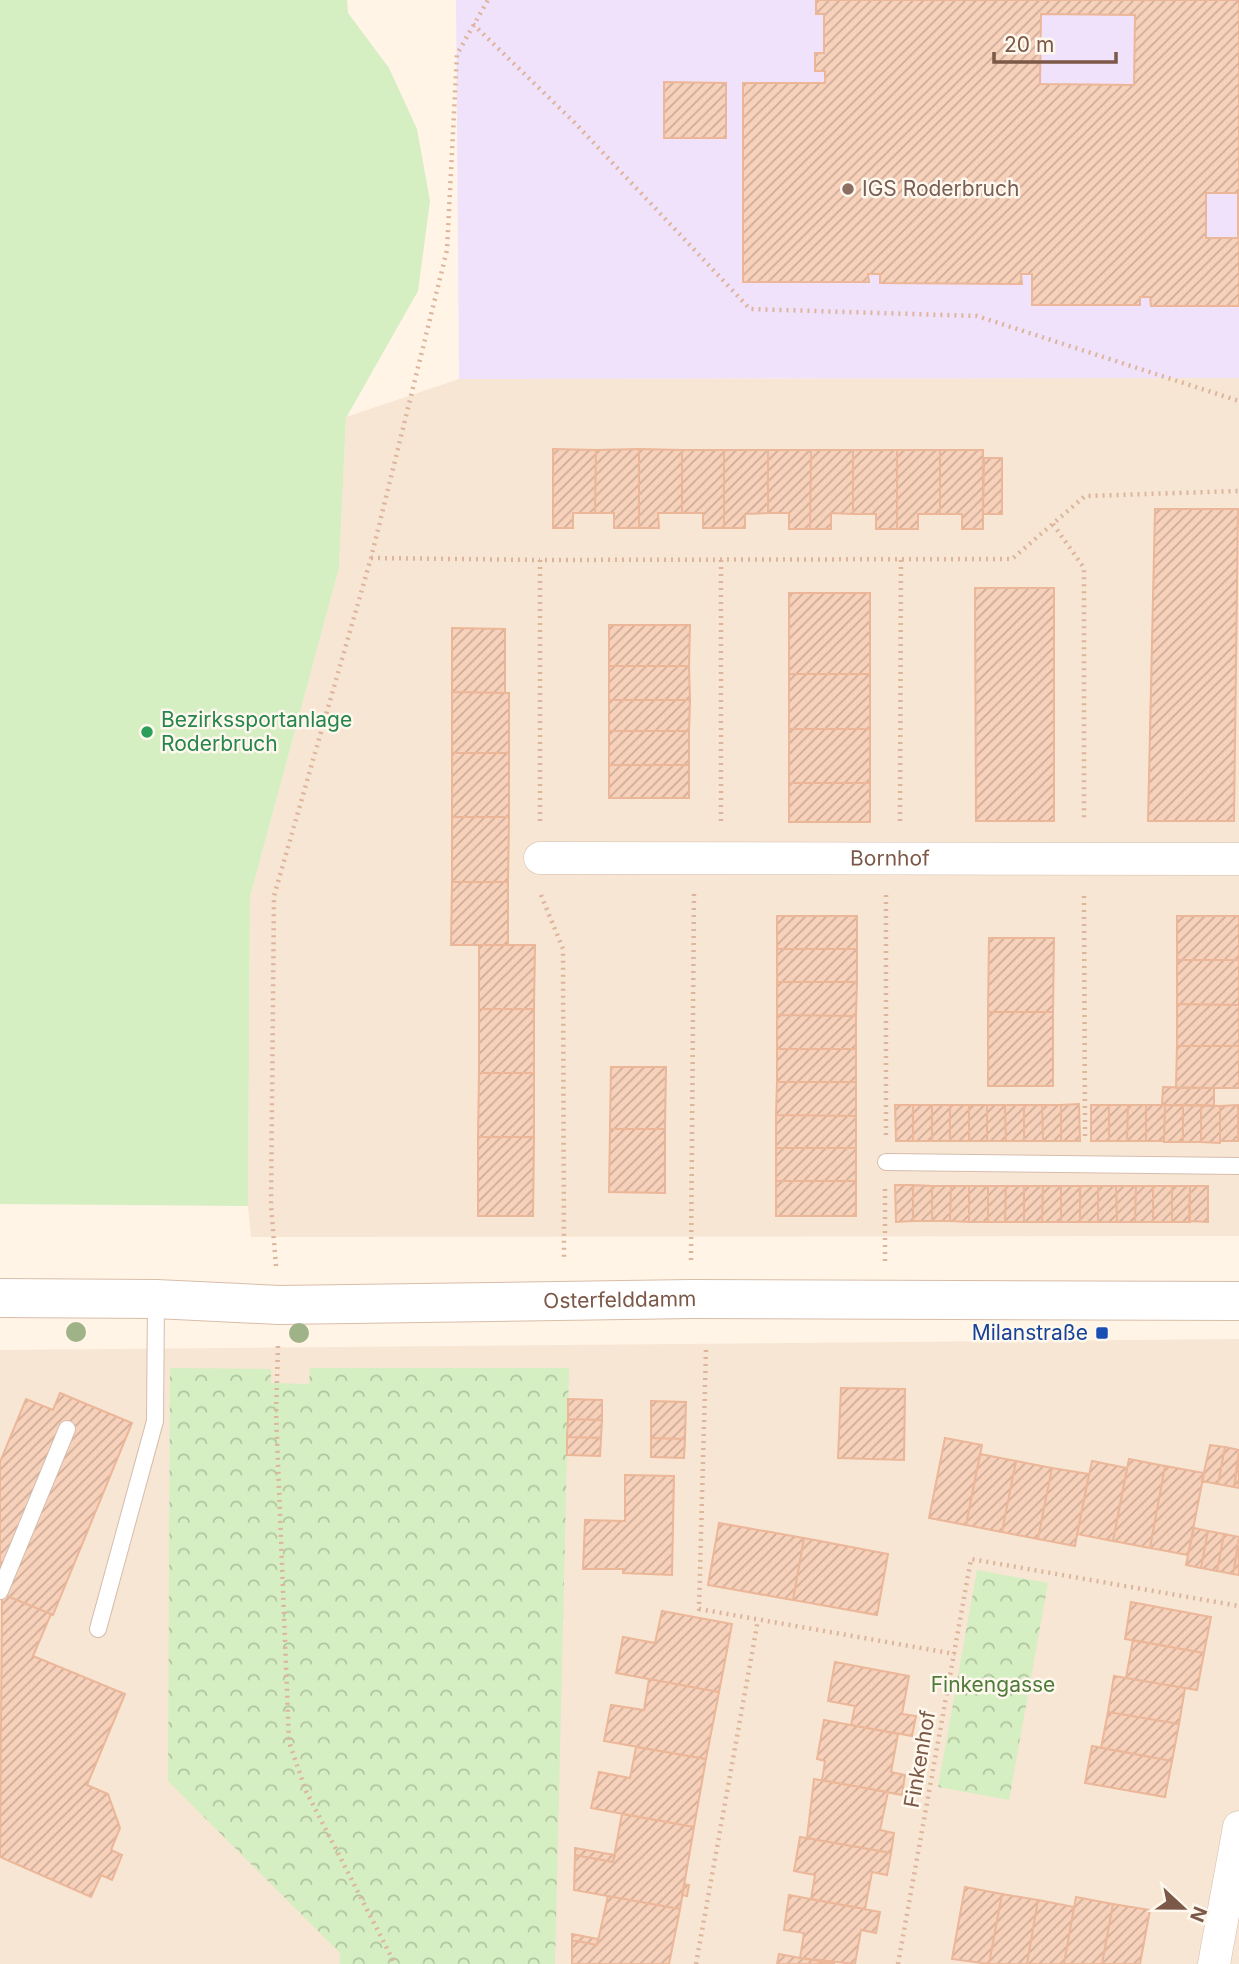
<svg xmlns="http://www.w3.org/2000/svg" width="1239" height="1964" font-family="Inter,sans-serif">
  <defs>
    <pattern id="forest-crowns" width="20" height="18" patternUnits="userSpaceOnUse" patternTransform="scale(1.75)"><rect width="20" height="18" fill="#d5eec2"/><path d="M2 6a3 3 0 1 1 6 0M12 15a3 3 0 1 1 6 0" fill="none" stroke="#b2c49f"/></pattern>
    <pattern id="building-hatch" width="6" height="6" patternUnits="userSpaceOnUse" patternTransform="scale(1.75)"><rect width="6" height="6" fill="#f7d1ba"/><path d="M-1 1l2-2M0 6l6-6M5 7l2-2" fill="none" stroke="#cdac99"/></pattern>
  </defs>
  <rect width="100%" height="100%" fill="#fff4e6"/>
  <path fill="#f7e6d3" d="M1239,378V1236L251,1237L248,1206L250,897L339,568L346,417L459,379Z
    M1239,1339V1964H0V1350Z"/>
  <path fill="#f1e2fb" d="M456,0H1239V378L459,379Z"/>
  <path fill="#d5eec2" d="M0,0H347L348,13L389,68L417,129L430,201L418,291L346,418L339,568L250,897L248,1206L0,1204Z"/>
  <path fill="url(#forest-crowns)" d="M170,1368L271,1369V1383L309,1384L310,1368H569L555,1964H340V1953L168,1781Z
    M977,1570L1048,1583L1009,1800L938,1787Z"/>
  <path fill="url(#building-hatch)" stroke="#ecb699" stroke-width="2" fill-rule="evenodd" d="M816,0H1239V306H1151L1150,297H1140V305H1032V274H1021L1022,284L880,283V274H868L869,282H743V83H825V71H815V53H824V14H816ZM1041,14L1135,15L1134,85L1040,84ZM1206,193H1238V238H1206Z
    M664,82L726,83V138H664Z
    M553,449L596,450L595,513H573V528H553Z
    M639,449V528H614V513H595L596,450Z
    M639,449L682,450V513H658L659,528H639Z
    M682,450H724V528H703V513H682Z
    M724,450H768V513L745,514V528H724Z
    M768,450H811L810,529H789V513H768Z
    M811,450H853V514L831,513V529H810Z
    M853,450H897V529H876V514H853Z
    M897,450H940V514H918V529H897Z
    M940,450H983V529H962V514H940Z
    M984,458H1002V514H983Z
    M1155,509H1238L1234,821H1148Z
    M975,588H1054V821H976Z
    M789,593H870V674H789Z
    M609,625H690L689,666H609Z
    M452,628L505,629V693L452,692Z
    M609,666H689L690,700H609Z
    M789,674H870V729H789Z
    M452,692L509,693V753H452Z
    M609,700H690L689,731H609Z
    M789,729H870V783H789Z
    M609,731H689V765H609Z
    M452,753H509V817H452Z
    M609,765H689V798H609Z
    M789,783H870V822H789Z
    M452,817H509L508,882H452Z
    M452,882H508V945H451Z
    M777,916H857V949H777Z
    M1177,916H1239V960H1177Z
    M989,938H1054L1053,1012H988Z
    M479,945H535L534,1009H479Z
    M777,949H857V982H777Z
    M1177,960H1239V1005L1177,1004Z
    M777,982H857L856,1016L777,1015Z
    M1177,1004L1239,1005V1046H1177Z
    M479,1009H534V1073H479Z
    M988,1012H1053V1086H988Z
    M777,1015L856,1016V1049H777Z
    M1177,1046H1239V1088H1176Z
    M777,1049H856V1082H777Z
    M611,1067H666L665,1129H610Z
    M479,1073H534V1137H478Z
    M777,1082H856V1116L776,1115Z
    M1163,1087L1214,1088V1106L1162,1105Z
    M1079,1104L1080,1141H1061V1105Z
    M895,1105H913V1141H896Z
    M913,1105H932V1141H913Z
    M932,1105H950V1141H932Z
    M950,1105H969V1141H950Z
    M969,1105H987V1141H969Z
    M987,1105H1005L1006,1141H987Z
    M1005,1105H1024V1141H1006Z
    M1024,1105H1042L1043,1141H1024Z
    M1042,1105H1061V1141H1043Z
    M1091,1105H1109V1141H1091Z
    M1109,1105H1128L1127,1141H1109Z
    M1128,1105H1146V1141H1127Z
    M1146,1105H1165L1164,1141H1146Z
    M1165,1105H1183V1142H1164Z
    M1183,1105H1201V1142H1183Z
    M1201,1105L1220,1106V1143L1201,1142Z
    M1238,1105V1141H1220V1106Z
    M776,1115L856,1116V1148H776Z
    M610,1129H665V1193L609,1192Z
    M478,1137H534L533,1216H478Z
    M776,1148H856V1181H776Z
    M776,1181H856V1216H776Z
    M895,1185H913V1221L896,1222Z
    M913,1185L932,1186V1221H913Z
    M932,1186H951L950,1221H932Z
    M951,1186H969V1222L950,1221Z
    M969,1186H988V1222H969Z
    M988,1186H1006L1005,1222H988Z
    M1006,1186H1024V1222H1005Z
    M1024,1186H1043L1042,1222H1024Z
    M1043,1186H1061V1222H1042Z
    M1061,1186H1080V1222H1061Z
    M1080,1186H1098V1222H1080Z
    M1098,1186H1116L1117,1222H1098Z
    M1116,1186H1136L1135,1222H1117Z
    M1136,1186H1153V1222H1135Z
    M1153,1186H1172V1222H1153Z
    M1172,1186H1190V1222H1172Z
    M1190,1186H1208V1222L1189,1221Z
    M841,1388L905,1389L904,1460L838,1458Z
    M60,1393L132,1423L53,1615L0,1593V1462L26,1399L53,1410Z
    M568,1399L602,1400V1420L568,1419Z
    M651,1401L686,1402L685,1439L651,1438Z
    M568,1419L602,1420L601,1438L567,1437Z
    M567,1437L601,1438L600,1456L567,1455Z
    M651,1438L685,1439L684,1458L651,1457Z
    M945,1438L982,1445L966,1525L929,1518Z
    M1210,1445L1225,1447L1218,1484L1202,1481Z
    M1225,1447L1239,1450L1234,1487L1218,1484Z
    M980,1454L1016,1461L1002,1532L966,1525Z
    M1129,1459L1165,1466L1150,1548L1113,1541Z
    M1239,1459V1488L1234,1487Z
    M1016,1461L1052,1468L1038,1539L1002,1532Z
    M1092,1461L1127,1468L1113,1541L1077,1534Z
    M1165,1466L1204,1473L1188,1555L1150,1548Z
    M1052,1468L1089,1474L1075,1546L1038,1539Z
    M625,1475L674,1476L672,1575L623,1573V1569H583L585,1520L625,1521Z
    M719,1523L804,1538L793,1600L708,1585Z
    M1194,1528L1208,1531L1201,1568L1186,1565Z
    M1208,1531L1224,1534L1217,1571L1201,1568Z
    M1224,1534L1239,1537L1233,1574L1217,1571Z
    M804,1538L888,1554L877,1615L793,1600Z
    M1239,1546V1575L1233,1574Z
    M2,1594L51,1614L33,1656L125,1694L87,1785L108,1794L120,1828L111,1850L122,1855L112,1880L101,1875L91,1897L0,1857Z
    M1131,1602L1211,1617L1204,1653L1125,1639Z
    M662,1611L732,1624L719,1692L616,1673L623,1637L655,1643Z
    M1133,1640L1204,1653L1197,1690L1126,1678Z
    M835,1662L909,1676L902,1714L916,1716L912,1736L851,1725L855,1706L828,1701Z
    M1114,1676L1185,1688L1179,1724L1108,1712Z
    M649,1679L719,1692L706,1759L604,1741L611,1705L644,1710Z
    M1108,1712L1179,1724L1172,1761L1101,1748Z
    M824,1720L898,1734L891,1772L905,1775L902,1795L822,1780L825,1761L817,1759Z
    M1092,1746L1172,1761L1165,1797L1085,1783Z
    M636,1747L706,1759L694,1827L591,1808L599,1772L630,1778Z
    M814,1779L888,1792L880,1830L894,1833L891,1853L807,1838Z
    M622,1814L694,1827L680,1909L574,1890L575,1855L613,1862Z
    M800,1837L891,1853L887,1875L872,1872L865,1909L811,1899L815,1875L794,1871Z
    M575,1848L615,1855L613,1862L575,1855Z
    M684,1884L689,1885L687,1896L682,1895Z
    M965,1887L1002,1894L989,1964L952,1959Z
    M1002,1894L1038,1900L1027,1964H989Z
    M789,1895L880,1912L876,1933L861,1930L855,1964L800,1958L804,1933L784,1930Z
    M608,1896L680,1909L669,1964H572V1940L597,1945Z
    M1076,1897L1113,1904L1102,1964H1064Z
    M1038,1900L1074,1907L1064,1964H1027Z
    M1113,1904L1150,1910L1140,1964H1102Z
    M572,1934L598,1939L597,1945L572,1940Z
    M779,1954L800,1958L835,1964H777Z"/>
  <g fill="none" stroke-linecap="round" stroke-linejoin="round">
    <defs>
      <path id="lane" d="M886,1162L1239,1166
        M0,1591L67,1429
        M98,1629L155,1421L156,1299"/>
      <g id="street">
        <path id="s1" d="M540,858L1239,859"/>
        <path d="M1214,1964L1239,1827"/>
      </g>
      <g id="secondary">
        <path id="s2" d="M0,1298L156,1299L279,1305L691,1299L1239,1301"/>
      </g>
    </defs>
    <use href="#lane" stroke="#d5bdad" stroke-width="18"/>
    <use href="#street" stroke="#d5bdad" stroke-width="33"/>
    <use href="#secondary" stroke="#d8bda9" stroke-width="40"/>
    <path stroke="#ddb49c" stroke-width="4.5" stroke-dasharray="2 5" stroke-linecap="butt" d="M473,24L574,122L750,309L977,316L1239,401
      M1053,524L1084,568V821
      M371,558L540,560
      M721,560V821
      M540,821V560L1012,559L1085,496L1239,491
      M900,821L901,560
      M541,895L563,949L564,1261
      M1084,896L1085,1136
      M886,1135V895
      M691,1260L694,894
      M885,1261V1189
      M276,1266L271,1206L274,896L371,558L447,250L457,54L488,0
      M278,1346L276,1413L289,1742L306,1791L395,1964
      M706,1350L699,1609L955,1654
      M696,1964L758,1620
      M898,1964L971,1559L1239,1606"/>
    <use href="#lane" stroke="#fff" stroke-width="16"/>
    <use href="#street" stroke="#fff" stroke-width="32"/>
    <use href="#secondary" stroke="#fff" stroke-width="38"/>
  </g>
  <g fill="#9fb288">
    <circle cx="76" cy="1332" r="10"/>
    <circle cx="299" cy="1333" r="10"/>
  </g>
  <circle fill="#8d6e63" stroke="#fff8ee" stroke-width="2.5" cx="848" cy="189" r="7"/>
  <circle fill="#2e9e5b" stroke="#fff8ee" stroke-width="2.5" cx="147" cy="732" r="7"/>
  <rect fill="#1a4fb4" stroke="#fff8ee" stroke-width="2.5" x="1095" y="1326" width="14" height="14" rx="3.5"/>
  <g text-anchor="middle" stroke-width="5" stroke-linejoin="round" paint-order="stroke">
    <g font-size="21" fill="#785e54" stroke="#fff8ee" text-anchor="start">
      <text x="862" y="196">IGS Roderbruch</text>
    </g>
    <g font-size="21" fill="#27864d" stroke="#fff8ee" text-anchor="start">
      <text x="161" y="727">Bezirkssportanlage<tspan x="161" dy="24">Roderbruch</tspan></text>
    </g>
    <g font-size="21" fill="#7b5847" stroke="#fff8ee">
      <text dy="7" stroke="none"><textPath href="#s1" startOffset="350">Bornhof</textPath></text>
      <text dy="7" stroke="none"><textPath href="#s2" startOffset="620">Osterfelddamm</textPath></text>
      <text transform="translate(920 1759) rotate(-80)" y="7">Finkenhof</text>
    </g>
    <g font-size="21" fill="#164399" stroke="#fff8ee" text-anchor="end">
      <text x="1088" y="1340">Milanstraße</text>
    </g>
    <g font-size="21" fill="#507c3b" stroke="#fff8ee">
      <text x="993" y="1692">Finkengasse</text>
    </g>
  </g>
  <g transform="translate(1183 1908) rotate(112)" stroke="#fff8ee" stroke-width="5" paint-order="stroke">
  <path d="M0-5L12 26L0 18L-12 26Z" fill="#7b5847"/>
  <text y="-10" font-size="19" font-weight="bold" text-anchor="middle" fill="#7b5847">N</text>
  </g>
  <path d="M994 52v10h122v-10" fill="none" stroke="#7b5847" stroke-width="3.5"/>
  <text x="1004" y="52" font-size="21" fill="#7b5847" stroke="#fff8ee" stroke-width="5" paint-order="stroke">20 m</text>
</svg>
